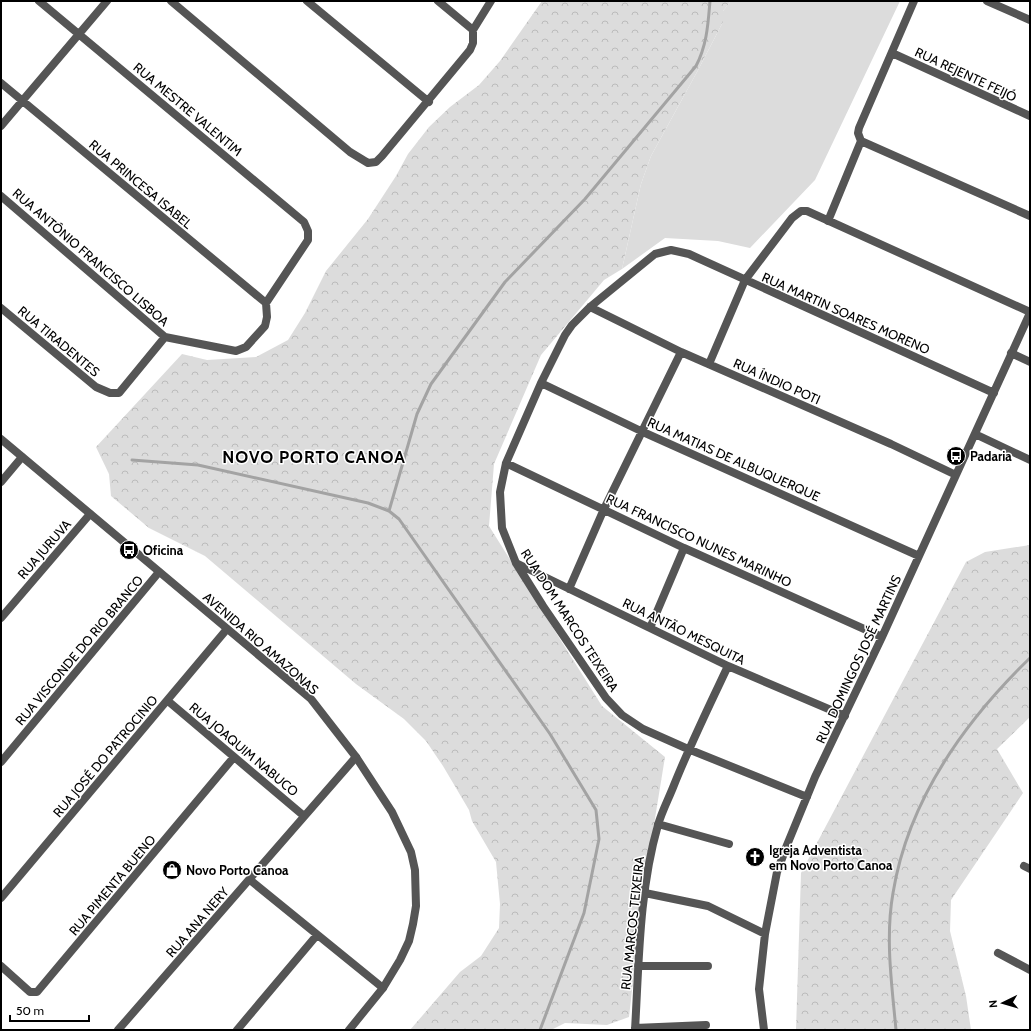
<svg xmlns="http://www.w3.org/2000/svg" width="1031" height="1031" font-family="Cabin,sans-serif">
  <defs>
    <pattern id="forest-crowns" width="20" height="18" patternUnits="userSpaceOnUse"><rect width="20" height="18" fill="#dcdcdc"/><path d="M2 6a3 3 0 1 1 6 0M12 15a3 3 0 1 1 6 0" fill="none" stroke="#bbb"/></pattern>
  </defs>
  <rect width="100%" height="100%" fill="#fff"/>
  <path fill="#dcdcdc" d="M731,1H900L815,180L750,248L718,241L665,238L622,269L641,184L651,156L697,72L723,22V11Z"/>
  <path fill="url(#forest-crowns)" d="M542,1H731L723,11V22L697,72L651,156L641,184L622,269L604,280L541,355L494,464L489,526L602,706L665,757L643,892L629,1017L607,1025L565,1023L551,1030H410L460,972L481,956L499,928L500,904L496,862L472,821L469,810L443,766L426,741L404,719L356,684L205,556L149,528L111,496L109,474L96,447L182,354L207,360L256,357L288,340L305,313L326,271L368,219L396,176L408,154L429,127L450,107L479,85L500,61Z
    M1030,545V717L997,749L1023,793L951,900L950,931L966,996L971,1030H796L801,873L966,562L985,552Z"/>
  <g fill="none" stroke-linecap="round" stroke-linejoin="round">
    <path stroke="#a3a3a3" stroke-width="3" d="M132,460L198,465L368,503L389,511L399,519L550,734L596,810L599,839L584,913L540,1030
      M389,511L417,414L431,384L505,282L585,199L696,66C707,45 708,24 710,1
      M896,1030C892,986 885,938 893,893C908,801 964,722 1030,658"/>
    <path stroke="#555" stroke-width="8" d="M171,1L350,152L368,163L376,162L382,156L470,50L473,43V30L491,1
      M307,1L429,102
      M438,1L473,30
      M914,1L859,128L858,133L861,141L1030,216
      M987,1L1030,20
      M892,53L1030,116
      M1,83L266,303
      M1,126L107,1
      M1,196L165,337
      M828,221L861,141
      M590,307L681,352L891,444L956,475
      M1,308L96,387L110,393H119L165,337L236,351L246,347L265,326L267,317L266,303L308,240V231L304,222L39,1
      M1011,353L1030,362
      M709,364L745,280L792,218L801,211H807L1030,312
      M541,383L643,432L919,556
      M975,434L1030,460
      M506,463L684,548L882,637
      M1,482L22,457
      M516,563L728,666L845,716
      M569,589L604,509L681,352
      M1,618L90,514
      M650,628L684,548
      M168,701L304,816
      M1,762L159,572
      M807,797L688,749L643,729L622,715L606,698L543,606L516,563L502,528L500,492L506,463L541,383L565,335L572,325L590,307L655,254L671,250L689,254L994,393
      M658,824L729,844
      M1024,866L1030,869
      M250,880L383,988
      M645,893L708,906L765,934
      M1,898L227,629
      M998,953L1030,970
      M1,966L30,992H37L234,757
      M638,966H708
      M635,1028L706,1025
      M118,1030L356,757
      M237,1030L317,935
      M635,1030C639,962 639,891 658,825C662,811 669,798 674,785C690,745 709,706 728,666
      M764,1030L759,989L765,934L777,872L787,845L815,777L882,637L1030,313"/>
    <path stroke="#555" stroke-width="8" d="M1,439L311,699L356,757L392,812L411,852L415,870L416,906L413,924L409,941L400,960L383,988L349,1030"/>
  </g>
  <defs>
    <symbol id="bus-disc" viewBox="-11 -11 22 22"><circle r="9.5" fill="#000" stroke="#fff"/><path d="M-5-6H5V4H4V6H2V4H-2V6H-4V4H-5ZM-3.5-4V0h7V-4ZM-3.5 1.2v1.5H-2V1.2ZM2 1.2v1.5H3.5V1.2Z" fill="#fff"/></symbol>
    <symbol id="church-disc" viewBox="-11 -11 22 22"><circle r="9.5" fill="#000" stroke="#fff"/><path d="M-1.2-6h2.4v3.5h3.3v2.4h-3.3V6h-2.4V-.1h-3.3v-2.4h3.3Z" fill="#fff"/></symbol>
    <symbol id="shop-disc" viewBox="-11 -11 22 22"><circle r="9.5" fill="#000" stroke="#fff"/><path d="M-5-2.5h2.3a2.7 3.5 0 0 1 5.4 0H5L5.5 6h-11ZM-1.5-2.5h3a1.5 2.3 0 0 0-3 0Z" fill="#fff"/></symbol>
  </defs>
  <g fill-rule="evenodd">
    <use href="#bus-disc" x="945" y="445" width="22" height="22"/>
    <use href="#bus-disc" x="118" y="539" width="22" height="22"/>
    <use href="#church-disc" x="744" y="846" width="22" height="22"/>
    <use href="#shop-disc" x="161" y="859" width="22" height="22"/>
  </g>
  <g text-anchor="middle" stroke-width="3" stroke-linejoin="round" paint-order="stroke">
    <g font-size="13" fill="#000" stroke="#fff">
      <text transform="translate(966 74) rotate(25)" y="5">RUA REJENTE FEIJÓ</text>
      <text transform="translate(188 109) rotate(40)" y="5">RUA MESTRE VALENTIM</text>
      <text transform="translate(141 184) rotate(40)" y="5">RUA PRINCESA ISABEL</text>
      <text transform="translate(91 257) rotate(41)" y="5">RUA ANTÔNIO FRANCISCO LISBOA</text>
      <text transform="translate(846 313) rotate(24)" y="5">RUA MARTIN SOARES MORENO</text>
      <text transform="translate(59 341) rotate(40)" y="5">RUA TIRADENTES</text>
      <text transform="translate(777 381) rotate(24)" y="5">RUA ÍNDIO POTI</text>
      <text transform="translate(734 459) rotate(24)" y="5">RUA MATIAS DE ALBUQUERQUE</text>
      <text transform="translate(699 540) rotate(25)" y="5">RUA FRANCISCO NUNES MARINHO</text>
      <text transform="translate(44 549) rotate(-49)" y="5">RUA JURUVA</text>
      <text transform="translate(570 620) rotate(57)" y="5">RUA DOM MARCOS TEIXEIRA</text>
      <text transform="translate(684 631) rotate(26)" y="5">RUA ANTÃO MESQUITA</text>
      <text transform="translate(261 643) rotate(41)" y="5">AVENIDA RIO AMAZONAS</text>
      <text transform="translate(79 650) rotate(-50)" y="5">RUA VISCONDE DO RIO BRANCO</text>
      <text transform="translate(858 659) rotate(-65)" y="5">RUA DOMINGOS JOSÉ MARTINS</text>
      <text transform="translate(244 749) rotate(40)" y="5">RUA JOAQUIM NABUCO</text>
      <text transform="translate(105 756) rotate(-50)" y="5">RUA JOSÉ DO PATROCINIO</text>
      <text transform="translate(112 885) rotate(-50)" y="5">RUA PIMENTA BUENO</text>
      <text transform="translate(197 922) rotate(-49)" y="5">RUA ANA NERY</text>
      <text transform="translate(632 923) rotate(-84)" y="5">RUA MARCOS TEIXEIRA</text>
    </g>
    <g font-size="13" font-weight="bold" fill="#000" stroke="#fff" text-anchor="start">
      <text x="970" y="461">Padaria</text>
      <text x="143" y="555">Oficina</text>
      <text x="769" y="855">Igreja Adventista<tspan x="769" dy="15">em Novo Porto Canoa</tspan></text>
      <text x="186" y="875">Novo Porto Canoa</text>
    </g>
    <g font-size="17" font-weight="bold" letter-spacing="1" fill="#000" stroke="#fff">
      <text x="314" y="463">NOVO PORTO CANOA</text>
    </g>
  </g>
  <rect width="1031" height="1031" fill="none" stroke="#000000" stroke-width="4"/>
  <g transform="translate(1003 1003) rotate(265)" stroke="#ffffff" stroke-width="3" paint-order="stroke">
  <path d="M0-3L7 15L0 10L-7 15Z" fill="#000000"/>
  <text y="-6" font-size="11" font-weight="bold" text-anchor="middle" fill="#000000">N</text>
  </g>
  <path d="M10 1015v6h79v-6" fill="none" stroke="#000000" stroke-width="2"/>
  <text x="16" y="1015" font-size="12" fill="#000000" stroke="#ffffff" stroke-width="3" paint-order="stroke">50 m</text>
</svg>
